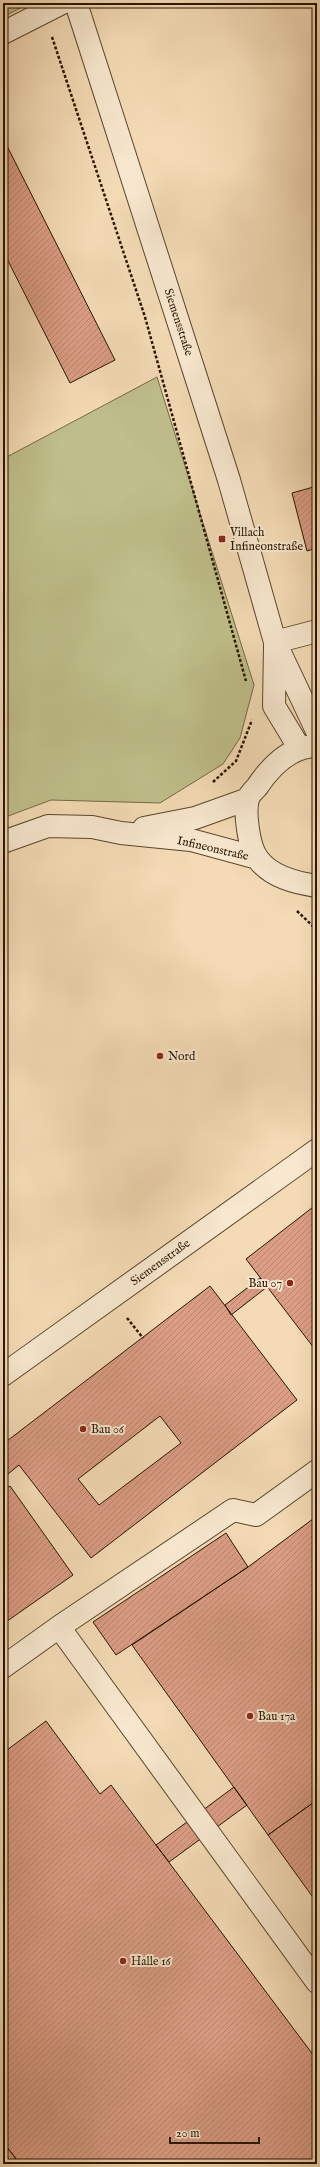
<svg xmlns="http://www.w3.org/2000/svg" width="320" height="2167" font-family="'IM FELL English',serif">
  <defs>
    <pattern id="building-hatch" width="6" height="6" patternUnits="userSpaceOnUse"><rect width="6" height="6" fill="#db9d84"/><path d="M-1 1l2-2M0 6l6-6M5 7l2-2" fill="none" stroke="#bc8670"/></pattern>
  </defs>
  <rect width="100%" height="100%" fill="#f4dbb5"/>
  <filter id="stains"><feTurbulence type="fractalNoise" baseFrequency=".005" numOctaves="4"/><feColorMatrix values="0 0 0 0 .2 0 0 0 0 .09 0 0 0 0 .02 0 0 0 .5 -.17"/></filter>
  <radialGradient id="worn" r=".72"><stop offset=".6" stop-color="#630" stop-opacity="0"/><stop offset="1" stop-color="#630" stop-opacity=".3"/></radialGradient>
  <path fill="#bfbf8b" stroke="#746a46" d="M3,3H30L3,17Z
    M157,377L254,685L240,738L223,764L160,803L51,800L3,818V459Z"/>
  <path fill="url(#building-hatch)" stroke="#281500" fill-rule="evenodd" d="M3,138L115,360L70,383L3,251Z
    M317,486V548L307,551L292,493Z
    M317,1204V1352L246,1259Z
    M260,1278L267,1287L231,1315L225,1305Z
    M210,1286L297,1400L91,1558L19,1465L3,1478V1444ZM160,1416L181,1443L99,1505L78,1479Z
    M10,1486L73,1575L3,1624V1491Z
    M317,1516V1800L268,1835L132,1645L248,1567Z
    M226,1533L248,1567L116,1655L93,1622Z
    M46,1721L100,1794L111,1785L317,2060V2164H20L3,2142V1753Z
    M234,1787L247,1805L169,1862L156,1845Z
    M317,1800V1903L268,1835Z
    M3,2142L20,2164H3Z"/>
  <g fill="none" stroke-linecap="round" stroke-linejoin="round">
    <defs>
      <path id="minor" d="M76,3L229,480L275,642L317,731
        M3,33L62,3
        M275,642L317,631
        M275,646L274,706L300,749
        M317,746C290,746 271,766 257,787C254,790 249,795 248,799C244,813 249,848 258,859C271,877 296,883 317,886
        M144,828L195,818L248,799
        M3,842L48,826L92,827L121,833L191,840L257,858
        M3,1375L317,1150
        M59,1627L317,1982
        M3,1667L59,1627L233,1510L256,1515L317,1471"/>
    </defs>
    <use href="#minor" stroke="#5b462d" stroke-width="24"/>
    <path stroke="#281500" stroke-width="2.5" stroke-dasharray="3 2" stroke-linecap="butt" d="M52,37L145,317L246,681
      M213,782L236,761L252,720
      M297,911L317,930
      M127,1318L143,1338"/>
    <use href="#minor" stroke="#f8e8cf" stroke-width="22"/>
  </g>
  <g fill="#8f2418" stroke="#f8e8cf" stroke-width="1.5">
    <rect x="218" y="535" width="8" height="8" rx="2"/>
    <circle cx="160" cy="1056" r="4"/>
    <circle cx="290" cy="1283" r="4"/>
    <circle cx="83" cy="1429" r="4"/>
    <circle cx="250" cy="1716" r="4"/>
    <circle cx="123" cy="1961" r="4"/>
  </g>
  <g text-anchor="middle" stroke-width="4" stroke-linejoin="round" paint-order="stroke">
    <g font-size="12" fill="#281500" stroke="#f8e8cf">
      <text transform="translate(179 322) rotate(72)" y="4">Siemensstraße</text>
      <text transform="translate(213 848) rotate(13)" y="4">Infineonstraße</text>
      <text transform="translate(160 1262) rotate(-36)" y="4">Siemensstraße</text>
    </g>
    <g font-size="12" fill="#281500" stroke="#f8e8cf" text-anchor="start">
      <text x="230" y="536">Villach<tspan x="230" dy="14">Infineonstraße</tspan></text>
      <text x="168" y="1060">Nord</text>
      <text x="282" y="1287" text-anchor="end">Bau 07</text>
      <text x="91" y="1433">Bau 06</text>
      <text x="258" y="1720">Bau 17a</text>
      <text x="131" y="1965">Halle 16</text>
    </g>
  </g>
  <rect width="320" height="2167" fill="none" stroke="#f4dbb5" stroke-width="16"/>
  <rect x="4" y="4" width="312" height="2159" fill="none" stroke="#281500" stroke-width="2"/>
  <rect x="8" y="8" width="304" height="2151" fill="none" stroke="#281500"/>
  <path d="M170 2137v6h89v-6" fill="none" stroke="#281500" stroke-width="2"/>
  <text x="176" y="2137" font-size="12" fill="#281500" stroke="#f8e8cf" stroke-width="3" paint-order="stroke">20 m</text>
  <rect width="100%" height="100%" filter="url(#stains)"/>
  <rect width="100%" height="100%" fill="url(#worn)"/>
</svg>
